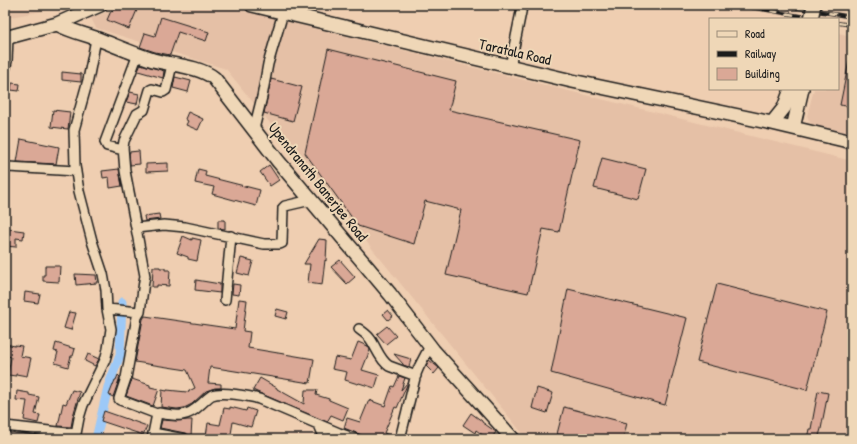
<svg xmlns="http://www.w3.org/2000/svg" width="857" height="444" font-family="'Patrick Hand',sans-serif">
  <rect width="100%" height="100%" fill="#efceb1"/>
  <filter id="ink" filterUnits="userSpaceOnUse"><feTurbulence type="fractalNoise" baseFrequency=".025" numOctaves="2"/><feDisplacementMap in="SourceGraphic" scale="8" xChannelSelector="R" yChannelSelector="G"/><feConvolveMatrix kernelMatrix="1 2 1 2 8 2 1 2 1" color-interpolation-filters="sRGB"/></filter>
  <g filter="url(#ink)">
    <path fill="#e5c0a6" d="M5,5H55L43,11L5,18Z
      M126,5H220L852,161V439H527L226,69L96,28L91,18Z
      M838,33L852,36V137L813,128L807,116L814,89H838Z"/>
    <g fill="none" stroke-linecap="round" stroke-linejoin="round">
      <path stroke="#9dc9f7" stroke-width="9" d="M96,439L108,387L120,355L122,302"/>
    </g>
    <path fill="#daa896" stroke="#1c1c1c" d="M124,6L137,10L129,29L107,20L111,11Z
      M161,17L209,32L206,41L178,32L170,55L155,52L140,47L145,33L155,36Z
      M328,49L456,81L449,110L580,140L559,232L543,229L528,293L446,275L461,210L425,201L414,244L358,226L305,153Z
      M849,61L852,62V107L840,105Z
      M141,64L164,71L163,78L138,71Z
      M62,72L81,74V82L62,80Z
      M175,77L191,81L188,92L173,88Z
      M271,79L302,87L293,121L264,113Z
      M12,83L20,84L19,91L11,90Z
      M130,92L139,94L137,104L126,102Z
      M53,110L70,112L68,129L51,127Z
      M188,112L203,119L198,130L186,125L188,121L185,119Z
      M21,139L59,147L56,164L17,162Z
      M139,151L140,164L130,165L129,152Z
      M602,158L646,169L638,199L594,188Z
      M168,163V171L146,172V164Z
      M269,165L279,180L270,186L260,172Z
      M119,169L122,186L110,188L109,177L103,178L102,171Z
      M198,169L206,171L205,176L260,190L256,206L212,194L214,187L195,183Z
      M159,214L160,219L145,221L144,216Z
      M218,220H225V229L218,228Z
      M9,229L24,231L23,239L16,238V247L5,246V240H8Z
      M183,236L192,240V238L201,240L197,261L188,259V257L177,253Z
      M319,239L327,240L326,261L325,260L322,285L308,283L310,264H304Z
      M241,258L253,261L249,276L237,273Z
      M340,260L355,277L347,284L331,267Z
      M45,266H60L59,282L43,281V275H45Z
      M153,267H160V268H165V270H170L169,286L157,285V287H152Z
      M75,274L96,275L97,283L76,285Z
      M196,280L220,284V293L195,290Z
      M233,284L240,285L239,295L232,294Z
      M717,284L827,312L807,390L697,362Z
      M568,289L687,318L665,405L551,373Z
      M25,292L40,294L38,303L24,301Z
      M239,299L247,300L243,331L250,332L248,348L314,359L310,383L210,367L208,383L221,384V388H215L206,391L192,404L184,408L177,409L161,407L162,390L167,391V390L187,392L195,388L187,370L135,362L143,319L145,316L235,329Z
      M277,309L288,312L286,319L275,316Z
      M388,310L393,316L388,320L383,314Z
      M69,312L76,313L71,330L64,328Z
      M387,326L396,336L386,344L377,334Z
      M358,342L368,346L370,350L362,370L379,375L375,388L359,383L358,384L345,380L347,372L332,369L335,357L351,360Z
      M56,343L75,349L73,356H71L68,367L55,363L58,352L54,351Z
      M5,344L15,346V345L22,346L20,356L31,358L27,376L16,374V376L8,375L11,357L5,355Z
      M88,354L99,359L95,366L85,361Z
      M394,354L411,359L409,367L403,365V364Z
      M429,360L439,368L434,374L426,366Z
      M118,375L120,377L113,397L109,395L115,380H116Z
      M399,376L405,378L401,390L407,383V385L397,408L395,407L384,433L394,437V439H371L344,428L347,418L360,422L369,400L385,406L392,386L394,387Z
      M260,378L277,388V389L304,404L305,390H317L316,395L329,399V400L348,408L343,420L331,415L327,422L257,392L253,390Z
      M132,379L150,385V387L159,389L153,406L126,396Z
      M537,388L553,393L547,413L532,408Z
      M72,390L80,392L73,416L71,427L58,426L63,403L66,404Z
      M17,391L29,393V395L39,397L35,414L40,415L38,423L24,420L27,401L16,400Z
      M818,391L828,393L821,429L818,439H807L809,429H811Z
      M230,407L246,411L247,408L256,411L251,427L233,422L231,434H230L228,439H216V438L206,436L208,423L220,425L224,408L230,409Z
      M564,407L627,423L623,439H576L557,434Z
      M104,411L147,426L143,435L101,421Z
      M471,413L482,421V422L496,432L491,439H488L476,430L475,433L463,425Z
      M162,420L176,421L187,420H192L191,436L185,433L160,428Z"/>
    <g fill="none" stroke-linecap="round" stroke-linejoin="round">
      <defs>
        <path id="street" d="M172,65L166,90L163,92L152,89L150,90L144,110L137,114L124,141L123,147L125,171L136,228L164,225L185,227L264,244H280L282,243L283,208L285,206L311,200
          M510,67L522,7
          M5,70L7,61L8,37
          M254,129L262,97L268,64L283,13
          M123,150L107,146L105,142L138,54
          M5,168L8,167L76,171
          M136,228L145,276L144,281L140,312L137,317L126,378L119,399L120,400L157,414
          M225,300L231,236
          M107,309L140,312
          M359,329C363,332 368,335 371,340C377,349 380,360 389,366L416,376
          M319,425L325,439
          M5,426L76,434
          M153,433L184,439
          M75,439L79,418L83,405L105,360L108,349L111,329L107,309L106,290L103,274L92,241L79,191L75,166L74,130L88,80L96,39
          M152,439L157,414L159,413C177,416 187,418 200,405C204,402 208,397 212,395C222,391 249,396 259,399L339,433L356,439
          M400,439L416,374L419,367L430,346"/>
        <path id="secondary" d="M252,5L572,81L772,123L852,142
          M57,24C70,31 84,34 98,39C116,46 134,54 153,60C171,65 199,66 214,78L278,161L390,294L433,350L513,439
          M5,38L57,24L100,5
          M772,123L784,108L791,89
          M793,128L802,89"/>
      </defs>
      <use href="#street" stroke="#1c1c1c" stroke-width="12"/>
      <use href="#secondary" stroke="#1c1c1c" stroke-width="16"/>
      <use href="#street" stroke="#efd7b7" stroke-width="9"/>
      <use href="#secondary" stroke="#efd7b7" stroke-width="13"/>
      <defs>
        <path id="rail" d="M739,5L817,19
          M781,5L852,17
          M839,5L852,8
          M838,23L852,25"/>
      </defs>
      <use href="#rail" stroke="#1c1c1c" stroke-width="4"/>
      <use href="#rail" stroke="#efd7b7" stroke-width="2.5" stroke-dasharray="8" stroke-linecap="butt"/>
      <defs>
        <path id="secondary-bridge" d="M811,19L814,5"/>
      </defs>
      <use href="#secondary-bridge" stroke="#1c1c1c" stroke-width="16" stroke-linecap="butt"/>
      <use href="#secondary-bridge" stroke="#efd7b7" stroke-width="13"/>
    </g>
  </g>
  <g text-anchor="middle" stroke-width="4" stroke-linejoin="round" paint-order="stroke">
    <g font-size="15" fill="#1c1c1c" stroke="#efd7b7">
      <text transform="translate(515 52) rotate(13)" y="5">Taratala Road</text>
      <text transform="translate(318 182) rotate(51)" y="5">Upendranath Banerjee Road</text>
    </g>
  </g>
  <rect width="857" height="444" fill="none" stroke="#efd7b7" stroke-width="20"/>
  <rect x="10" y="10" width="837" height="424" fill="none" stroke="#1c1c1c" stroke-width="1.5" filter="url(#ink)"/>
  <rect x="709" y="18" width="130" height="72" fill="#efd7b7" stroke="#9b8c79"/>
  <rect x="717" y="31" width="20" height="6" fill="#efd7b7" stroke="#9b8c79"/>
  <text x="745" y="38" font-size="12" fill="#1c1c1c">Road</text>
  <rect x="717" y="51" width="20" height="6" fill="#1c1c1c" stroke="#9b8c79"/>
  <text x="745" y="58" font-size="12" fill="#1c1c1c">Railway</text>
  <rect x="717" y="68" width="20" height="12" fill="#daa896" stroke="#9b8c79"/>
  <text x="745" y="78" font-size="12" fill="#1c1c1c">Building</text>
</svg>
